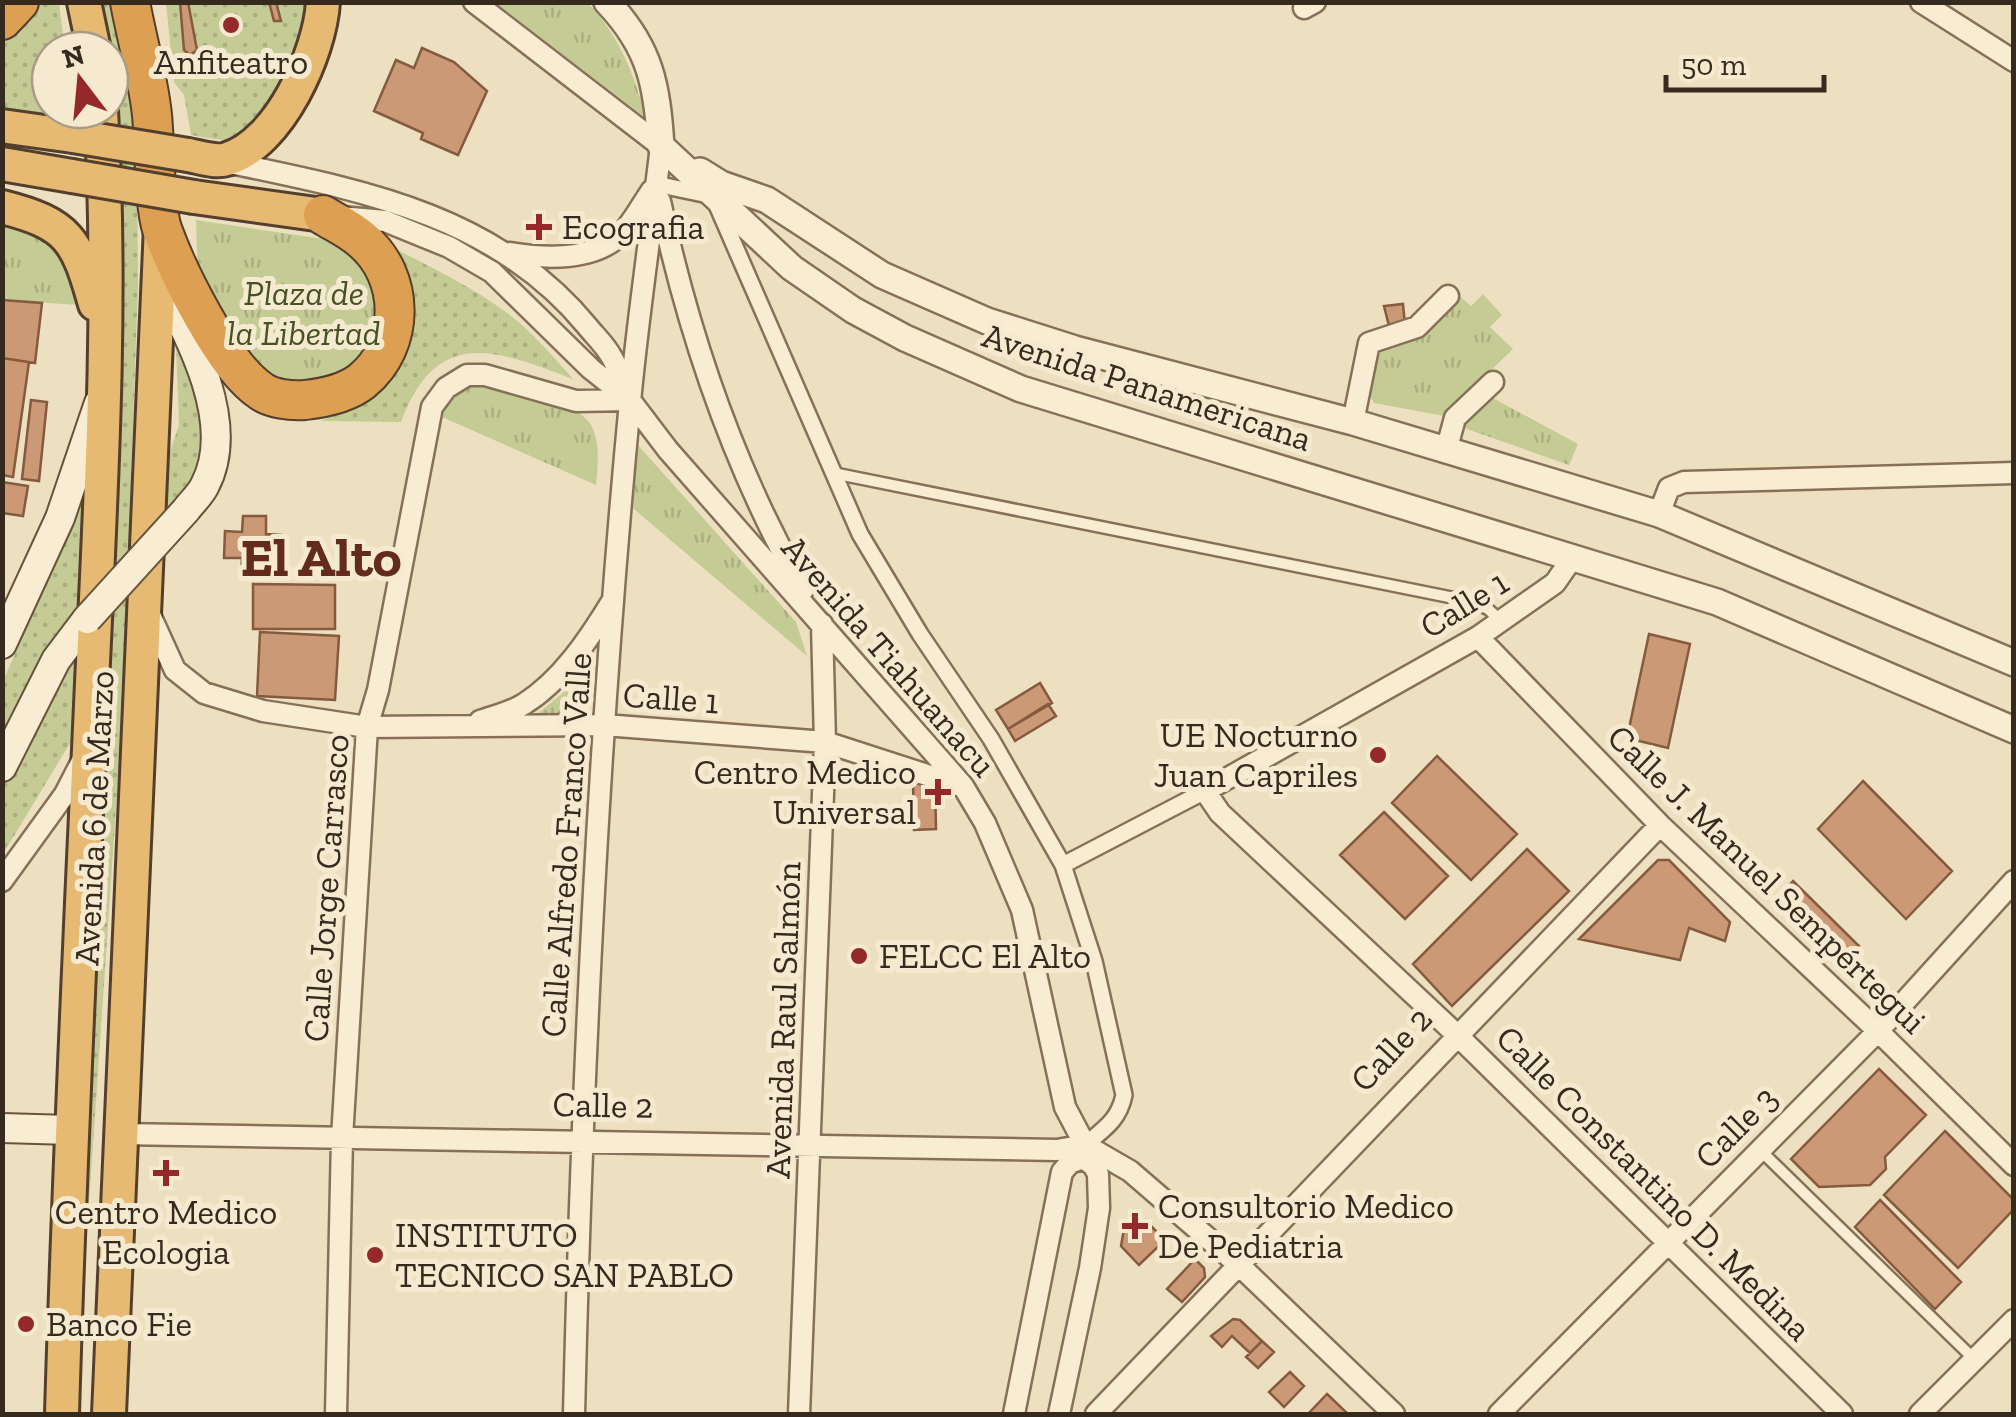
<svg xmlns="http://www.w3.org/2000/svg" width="2016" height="1417" font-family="'Zilla Slab',serif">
  <defs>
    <pattern id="grass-dots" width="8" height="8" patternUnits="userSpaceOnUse" patternTransform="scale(2.5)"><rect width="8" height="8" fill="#c5cb95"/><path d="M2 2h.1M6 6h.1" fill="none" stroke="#aaae80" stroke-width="1.8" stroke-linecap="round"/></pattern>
    <pattern id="park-tufts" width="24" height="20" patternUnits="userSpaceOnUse" patternTransform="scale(2.5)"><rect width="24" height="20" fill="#c5cb95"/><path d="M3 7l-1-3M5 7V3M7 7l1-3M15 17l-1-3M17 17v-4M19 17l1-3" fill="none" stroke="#aaae80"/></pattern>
  </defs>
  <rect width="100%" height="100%" fill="#ede0c0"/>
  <path fill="url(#grass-dots)" d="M116,2L137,134L138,286L123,706L85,1262L87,1096L120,225V128L110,50L99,3Z
    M29,3H59L65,50H50V110H73V117L3,110V34Z
    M166,3H309C300,41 280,122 238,138C224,143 206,137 191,135L184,95L174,82Z
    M374,238C418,261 465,282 506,312C531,331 552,355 573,379C497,350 437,325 401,422L321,421L357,406Z
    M176,344C200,382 213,438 192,480C184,496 170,510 159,524L163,472L179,425Z
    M94,449L86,601L3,741V681L68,533Z
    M86,636L75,735L3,854L2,786L34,720Z"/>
  <path fill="url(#park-tufts)" d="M495,3H588C620,37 634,74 646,118Z
    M2,215L29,219L67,256L79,305L3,300Z
    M196,220L337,241L359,257L385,308L357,370L318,391L252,373L198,281Z
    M1456,293L1471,306L1483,294L1502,315L1490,327L1513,349L1444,416L1374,403L1369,394L1374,351Z
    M478,378C508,387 581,399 593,429C600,446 598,467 596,485L433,413L451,389Z
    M1491,397L1578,444L1569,465L1464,428L1462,424Z
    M637,444L796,622L807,656L628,504Z
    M582,668L578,719L530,720L569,688Z"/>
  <path fill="#cc9976" stroke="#855a3e" stroke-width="2.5" d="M180,2H188L197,50L190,55L184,50Z
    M269,2H276L281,21H274Z
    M422,48L454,62L487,91L458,155L421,139L423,133L374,111L396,60L414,68Z
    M2,300L42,303L35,363L2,358Z
    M1403,304L1405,325L1389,326L1384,306Z
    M2,358L29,362L13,477L2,475Z
    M31,400L47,402L39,481L22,479Z
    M2,482L28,486L23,516L2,513Z
    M243,516H266V534L281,535L280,558L265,557V578L241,577L242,558H224L225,531L242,532Z
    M253,584L335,585V629H253Z
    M260,632L339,636L335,700L257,696Z
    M1649,634L1690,644L1668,748L1627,738Z
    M1040,683L1052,703L1008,729L996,710Z
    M1048,704L1056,716L1015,741L1008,729Z
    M1437,756L1517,834L1471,880L1392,803Z
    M1863,781L1952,871L1906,919L1818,829Z
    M913,782H935L936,829L914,830Z
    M1384,812L1448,876L1405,919L1340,855Z
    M1527,849L1569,891L1452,1006L1413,964Z
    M1658,860H1669L1730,922L1725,941L1689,928L1680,960L1579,939Z
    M1793,881L1859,946L1843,963L1777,899Z
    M1879,1069L1926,1115L1885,1157L1886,1169L1870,1185L1819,1187L1791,1159Z
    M1945,1131L2014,1200V1209L1958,1268L1884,1195Z
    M1880,1200L1961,1282L1935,1309L1855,1227Z
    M1145,1220L1165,1240L1139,1265L1121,1246L1125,1223Z
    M1195,1259L1204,1268L1205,1277L1182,1302L1167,1289Z
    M1233,1319L1240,1320L1262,1341L1250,1353L1232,1336L1222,1347L1211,1336Z
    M1262,1341L1274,1352L1258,1368L1246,1357Z
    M1290,1372L1304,1386L1284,1407L1269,1392Z
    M1327,1394L1348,1414H1308Z"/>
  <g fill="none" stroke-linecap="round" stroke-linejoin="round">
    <defs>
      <path id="service" d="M833,473L1469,601L1488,609L1501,621
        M1760,1150L1974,1359"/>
      <path id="pedestrian" d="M656,184L713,196L860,534L920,634L991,739L1063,865L1094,961L1124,1095C1119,1120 1104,1129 1085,1145
        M1063,865L1205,791"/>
      <path id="minor" d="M474,2L661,146C651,231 638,316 630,402C598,738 582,1077 574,1414
        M1921,2L2014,61
        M1304,8L1315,2
        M226,162C360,190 495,214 587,326C595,336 605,345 611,356C619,368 623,385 629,398
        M660,201C689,337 734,468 803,590
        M340,217L385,221L449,247L492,272L591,369L630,400L668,450L963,786L985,823L1022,910L1065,1107L1085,1145L1083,1158
        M510,253C547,259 598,262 625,230C635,218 643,203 652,190
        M1353,422L1369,343L1417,327L1448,296
        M1446,451L1455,418L1493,382
        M1659,514L1669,488L1684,482L2014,473
        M1573,557L1555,583L1478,637L1205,791L1220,813L1456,1034L1842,1414
        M150,615L175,670L204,693L263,711L367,727L604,725L825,742L961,786
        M1478,637L1660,825L1878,1031L2014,1165
        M480,721C494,716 512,712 524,704C561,681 589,639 611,603
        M2,881L65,794L83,759
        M120,1134L1057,1150L1085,1145
        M1085,1145L1130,1171L1239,1265L1394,1414
        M336,1414L342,1138L367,727L378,690L432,407L446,388L467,375H485L576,401L630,400
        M799,1414L825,742L822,624
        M1014,1414L1062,1172L1070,1163L1083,1158
        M1059,1414L1090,1268L1099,1208L1098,1174L1093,1165L1083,1158
        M1096,1414L1660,825
        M1499,1414L1878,1031L2014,881
        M1920,1414L2014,1320"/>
      <path id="tertiary" d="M607,2C651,48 657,86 661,146
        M661,146L792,268L853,310L905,338L1021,389L1717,602L2014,730
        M700,171L721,184L767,200L882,275L987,321L1075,349L1353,422L1659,514L2014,663"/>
      <path id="secondary" d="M158,277C188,333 238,422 205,485C201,494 192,502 186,510
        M2,644L60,518L99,403
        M2,767L56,660L87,619
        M2,1128L70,1130"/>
      <path id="trunk" d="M84,2L94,50
        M2,126L73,136
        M188,155C200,157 216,163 227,159C279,144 320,53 323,2
        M2,164L72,176
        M194,197L323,215
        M2,207C69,224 77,240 95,304
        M62,1414C69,1171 81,927 92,683C101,492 112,301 101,110
        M109,1414L161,226"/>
      <path id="motorway" d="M130,2C137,40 148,77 152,115C155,144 154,205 162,229C177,271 224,367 261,391C272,399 291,401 305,400C323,398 347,393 362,381C406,345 405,276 362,240C351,230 336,223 323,215
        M2,20L19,2"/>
    </defs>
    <use href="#service" stroke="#867158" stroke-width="15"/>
    <use href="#pedestrian" stroke="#867158" stroke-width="20"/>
    <use href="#minor" stroke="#867158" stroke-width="25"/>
    <use href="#tertiary" stroke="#867158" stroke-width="30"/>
    <use href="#secondary" stroke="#68523c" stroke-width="32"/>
    <use href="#trunk" stroke="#543f2d" stroke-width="38"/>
    <use href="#motorway" stroke="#543f2d" stroke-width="42"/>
    <use href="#service" stroke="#f8edd3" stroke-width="10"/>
    <use href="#pedestrian" stroke="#f8edd3" stroke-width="15"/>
    <use href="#minor" stroke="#f8edd3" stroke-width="20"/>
    <use href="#tertiary" stroke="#f8edd3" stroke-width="25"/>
    <use href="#secondary" stroke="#f8edd3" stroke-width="28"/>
    <use href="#trunk" stroke="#e7ba74" stroke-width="32"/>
    <use href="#motorway" stroke="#dd9f51" stroke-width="38"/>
    <defs>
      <path id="secondary-bridge" d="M87,619L186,510"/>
      <path id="trunk-bridge" d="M73,136L188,155
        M72,176L194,197"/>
    </defs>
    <use href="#secondary-bridge" stroke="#68523c" stroke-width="32" stroke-linecap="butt"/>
    <use href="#trunk-bridge" stroke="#543f2d" stroke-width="38" stroke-linecap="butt"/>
    <use href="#secondary-bridge" stroke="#f8edd3" stroke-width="28"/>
    <use href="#trunk-bridge" stroke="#e7ba74" stroke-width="32"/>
  </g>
  <g fill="#95292a" stroke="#f5ead0" stroke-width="4">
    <circle cx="231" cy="25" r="10"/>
    <path d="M534 212h10v10h10v10h-10v10h-10v-10h-10v-10h10z"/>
    <circle cx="1378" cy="755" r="10"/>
    <path d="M933 777h10v10h10v10h-10v10h-10v-10h-10v-10h10z"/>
    <circle cx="859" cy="956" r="10"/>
    <path d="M161 1158h10v10h10v10h-10v10h-10v-10h-10v-10h10z"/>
    <path d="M1130 1211h10v10h10v10h-10v10h-10v-10h-10v-10h10z"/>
    <circle cx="375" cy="1255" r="10"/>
    <circle cx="26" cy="1324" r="10"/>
  </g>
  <g text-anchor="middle" stroke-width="10" stroke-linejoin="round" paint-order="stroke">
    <g font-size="35" fill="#36291d" stroke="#f5ead0" text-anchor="start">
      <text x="231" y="74" text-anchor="middle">Anfiteatro</text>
      <text x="562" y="239">Ecografia</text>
      <text x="1358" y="747" text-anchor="end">UE Nocturno<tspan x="1358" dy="40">Juan Capriles</tspan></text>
      <text x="916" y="784" text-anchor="end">Centro Medico<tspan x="916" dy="40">Universal</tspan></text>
      <text x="879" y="968">FELCC El Alto</text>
      <text x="1158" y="1218">Consultorio Medico<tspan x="1158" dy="40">De Pediatria</tspan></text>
      <text x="166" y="1224" text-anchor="middle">Centro Medico<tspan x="166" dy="40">Ecologia</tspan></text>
      <text x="395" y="1247">INSTITUTO<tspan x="395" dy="40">TECNICO SAN PABLO</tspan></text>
      <text x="46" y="1336">Banco Fie</text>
    </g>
    <g font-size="35" font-style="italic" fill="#475223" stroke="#f5ead0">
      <text x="304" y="305">Plaza de<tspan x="304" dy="40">la Libertad</tspan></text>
    </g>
    <g font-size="35" fill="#36291d" stroke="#f5ead0">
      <text transform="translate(1147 387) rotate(18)" y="12">Avenida Panamericana</text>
      <text transform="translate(1464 604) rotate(-32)" y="12">Calle 1</text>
      <text transform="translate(889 656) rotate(49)" y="12">Avenida Tiahuanacu</text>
      <text transform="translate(671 698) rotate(4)" y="12">Calle 1</text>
      <text transform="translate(94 818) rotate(-87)" y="12">Avenida 6 de Marzo</text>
      <text transform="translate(566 845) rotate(-86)" y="12">Calle Alfredo Franco Valle</text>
      <text transform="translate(1767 879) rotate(44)" y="12">Calle J. Manuel Sempértegui</text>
      <text transform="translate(326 888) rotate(-86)" y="12">Calle Jorge Carrasco</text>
      <text transform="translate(783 1020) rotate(-88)" y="12">Avenida Raul Salmón</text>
      <text transform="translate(1391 1049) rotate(-47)" y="12">Calle 2</text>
      <text transform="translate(603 1105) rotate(1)" y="12">Calle 2</text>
      <text transform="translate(1736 1127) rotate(-45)" y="12">Calle 3</text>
      <text transform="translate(1654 1183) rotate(45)" y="12">Calle Constantino D. Medina</text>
    </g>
    <g font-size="55" font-weight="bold" fill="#622b1c" stroke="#f5ead0">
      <text x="321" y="576">El Alto</text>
    </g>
  </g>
  <rect width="2016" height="1417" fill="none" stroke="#36291d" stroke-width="10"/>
  <g transform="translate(80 80) rotate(344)"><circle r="48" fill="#f5ead0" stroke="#a99d88" stroke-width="2.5"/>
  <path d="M0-8L18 38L0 25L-18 38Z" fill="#95292a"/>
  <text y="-15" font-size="28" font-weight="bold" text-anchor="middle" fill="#36291d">N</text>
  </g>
  <path d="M1666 75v15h158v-15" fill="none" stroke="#36291d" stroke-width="5"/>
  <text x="1681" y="75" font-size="30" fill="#36291d" stroke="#f5ead0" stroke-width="8" paint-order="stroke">50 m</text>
</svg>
